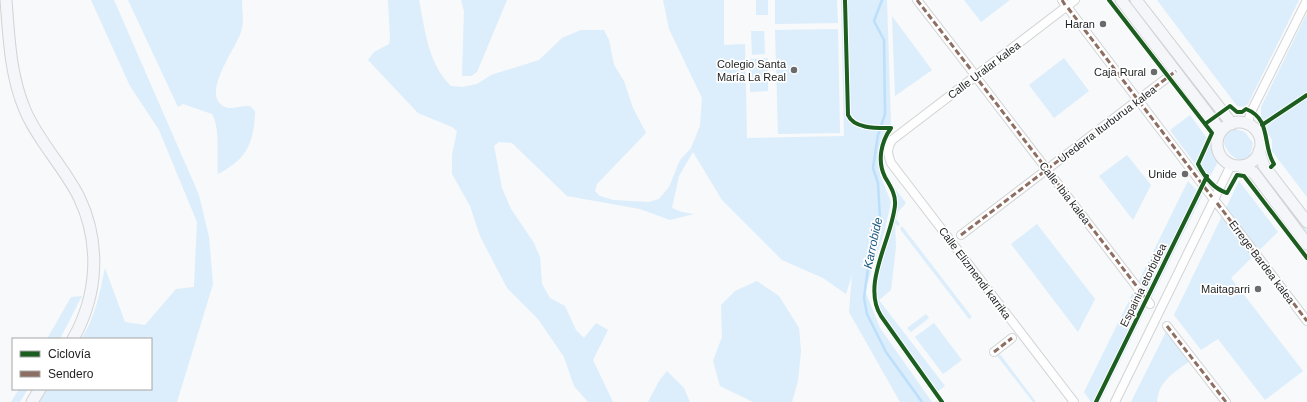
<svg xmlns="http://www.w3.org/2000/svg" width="1307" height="402" font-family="Helvetica,sans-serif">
  <rect width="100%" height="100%" fill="#f7f9fa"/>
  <path fill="#dcedfb" d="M91,0H114L199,195L209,237L213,284L177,402H39L47,389H151V339H81C95,319 100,292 105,268L125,322L145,325L176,289L194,287L197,222L159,130L130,86Z
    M128,0H242C242,9 244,19 242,28C240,44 200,92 223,106C230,111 241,105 250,106L255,111C254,143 247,159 218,174C216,155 221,130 212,114L183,104L178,107Z
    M388,0H419C425,30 428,64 451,86L462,87L477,84L491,75L539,60L562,38L581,30H604L609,40L614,65L624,81L633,108L646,133L597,184L595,191L600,196L613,200L649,202L659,199L669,187L680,160L691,148L700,126L702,98L669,29L663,0H724V45L745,44L747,138L844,136L841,0H887L891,124L884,139L880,175L891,202L884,233L865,291L880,328L932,402H900L849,312L852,275L846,294L823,278L782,260L722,200L693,152L679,176L672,208L682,212L694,214L670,220L640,209L567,196L512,143L499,142L494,146L502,188L511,209L534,243L540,257L542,284L550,298L565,306L576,330L584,338L596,323L608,330L593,360L613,402H588L574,386L564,357L538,319L507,288L480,236L470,206L452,174V155L457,131L452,127L418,113L368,60L374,52L389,44L390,38Z
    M461,0H507L477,72L471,76H462L464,11Z
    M756,0H768V15H756Z
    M775,0H837L838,23L775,24Z
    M964,0H1010L981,22Z
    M1157,0H1299L1248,104L1243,107L1237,106Z
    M1307,13V197L1272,151V140L1261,122V107Z
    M892,16L932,70L895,96Z
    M838,29L840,133L778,134L775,30Z
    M751,31H764L765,54L752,55Z
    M768,58V91L750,92V59Z
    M1064,58L1089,91L1054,118L1029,85Z
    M1190,115L1212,145L1219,160L1209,178L1197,162L1195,164L1170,130Z
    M1236,129L1245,132L1253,143L1250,156C1239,166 1229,155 1224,144C1224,136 1228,131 1236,129Z
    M1127,155L1151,185L1133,220L1099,176Z
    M1268,180L1307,230V236L1266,182Z
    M1188,181L1202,196L1100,402H1091L1084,392Z
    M1239,181L1278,232L1231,278L1303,371L1265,400L1218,339L1201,350L1174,315Z
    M894,187L906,203L898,212L896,219L900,224L898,226L895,224L896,247L891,290L879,300L945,386L937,392L886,322L877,302L876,283L896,208L897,199Z
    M1037,224L1095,299L1078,332L1011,244Z
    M902,226L972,317L969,319L900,229Z
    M757,281L779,296L799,328L801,351L798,381L792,402H753L720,386L713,361L722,337L721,305L735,291Z
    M82,296L60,339H47L71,297Z
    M926,314L929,318L911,332L907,328Z
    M934,323L962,360L943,374L915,337Z
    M1167,330L1190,361C1175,372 1158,381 1157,402H1131Z
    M1000,354L1036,402H1033L997,356Z
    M667,371L684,388L690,402H648L659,381Z
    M19,389H28L20,402H11Z"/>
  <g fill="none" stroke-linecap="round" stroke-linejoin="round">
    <path stroke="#bcdffb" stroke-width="2.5" d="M882,0L874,21L884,40L885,114L878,135L873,168L878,183L880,220L870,253L864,298L867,314L886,352L922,402"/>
    <defs>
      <path id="street" d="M917,0L972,71
        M1062,0L1065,5
        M1068,8L1212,197
        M979,81L1150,304
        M1248,124L1250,114L1307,0
        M1217,203L1307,321
        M961,235L1176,71
        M1167,326L1226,402
        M994,352L1012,338
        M1074,402L891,163C887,153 887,149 892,140L1075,0
        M1115,402L1231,165"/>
      <path id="secondary" d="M6,0C9,37 10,75 25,110C38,141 64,167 79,197C101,243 98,295 73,339
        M1121,0L1221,131
        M1136,0L1232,124
        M1217 144a22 22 0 1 1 44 0a22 22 0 1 1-44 0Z
        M1259,151L1264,166L1307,222
        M1240,166L1254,173L1307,244
        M32,402L40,389"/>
    </defs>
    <use href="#street" stroke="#d2d3d4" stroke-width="10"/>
    <use href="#secondary" stroke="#d2d3d4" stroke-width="13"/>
    <use href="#street" stroke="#fefefe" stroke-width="8"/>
    <use href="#secondary" stroke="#f4f6f9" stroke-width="11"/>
    <path stroke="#8d6e63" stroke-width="3" stroke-dasharray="6 3" stroke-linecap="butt" d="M917,0L972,71
      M1062,0L1065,5
      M1068,8L1212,197
      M979,81L1148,301
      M1217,203L1307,321
      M961,235L1176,71
      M1167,326L1226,402
      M994,352L1012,338"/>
    <defs>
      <path id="cycleway" d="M845,0L848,115C854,129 877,128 891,128
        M1109,0L1212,133L1198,164C1204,176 1214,189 1227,193L1237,175L1244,176L1307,258
        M1205,124L1230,106L1237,112H1242L1246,109C1272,119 1262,146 1274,164L1271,167
        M1262,125L1307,95
        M891,128C881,142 877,161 885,177C890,186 896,194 895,205C892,239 861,284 881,316L942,402
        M1096,402L1207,176"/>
    </defs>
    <use href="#cycleway" stroke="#fff" stroke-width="6"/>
    <use href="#cycleway" stroke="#1b5e20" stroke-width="4"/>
  </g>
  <g fill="#6a6b6c" stroke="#fff" stroke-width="1.5">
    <circle cx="1103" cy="24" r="4"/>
    <circle cx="794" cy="70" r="4"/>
    <circle cx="1154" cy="72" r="4"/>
    <circle cx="1185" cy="174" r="4"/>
    <circle cx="1258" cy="289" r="4"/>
  </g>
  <g text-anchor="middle" stroke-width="3.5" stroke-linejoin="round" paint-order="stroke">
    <g font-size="11" fill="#1e1f20" stroke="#fff" text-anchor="end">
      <text x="1095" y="28">Haran</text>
      <text x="786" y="68">Colegio Santa<tspan x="786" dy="13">María La Real</tspan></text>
      <text x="1146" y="76">Caja Rural</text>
      <text x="1177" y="178">Unide</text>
      <text x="1250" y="293">Maitagarri</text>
    </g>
    <g font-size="11" fill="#1e1f20" stroke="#fff">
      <text transform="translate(984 70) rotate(-37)" y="4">Calle Uralar kalea</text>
      <text transform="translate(1107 124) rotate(-37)" y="4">Urederra Iturburua kalea</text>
      <text transform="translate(1065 193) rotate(52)" y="4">Calle Ibia kalea</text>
      <text transform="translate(1262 262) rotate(53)" y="4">Errege Bardea kalea</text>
      <text transform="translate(975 273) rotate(53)" y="4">Calle Elizmendi karrika</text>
      <text transform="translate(1143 285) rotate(-64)" y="4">Espainia etorbidea</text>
    </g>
    <g font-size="12" font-style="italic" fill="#1a5984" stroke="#fff">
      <text transform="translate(873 243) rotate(-78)" y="4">Karrobide</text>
    </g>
  </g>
  <rect x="12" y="338" width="140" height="52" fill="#ffffff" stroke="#a5a5a6"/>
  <rect x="20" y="351" width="20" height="6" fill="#1b5e20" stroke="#a5a5a6"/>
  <text x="48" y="358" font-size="12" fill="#1e1f20">Ciclovía</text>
  <rect x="20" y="371" width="20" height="6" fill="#8d6e63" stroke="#a5a5a6"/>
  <text x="48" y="378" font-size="12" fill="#1e1f20">Sendero</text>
</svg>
